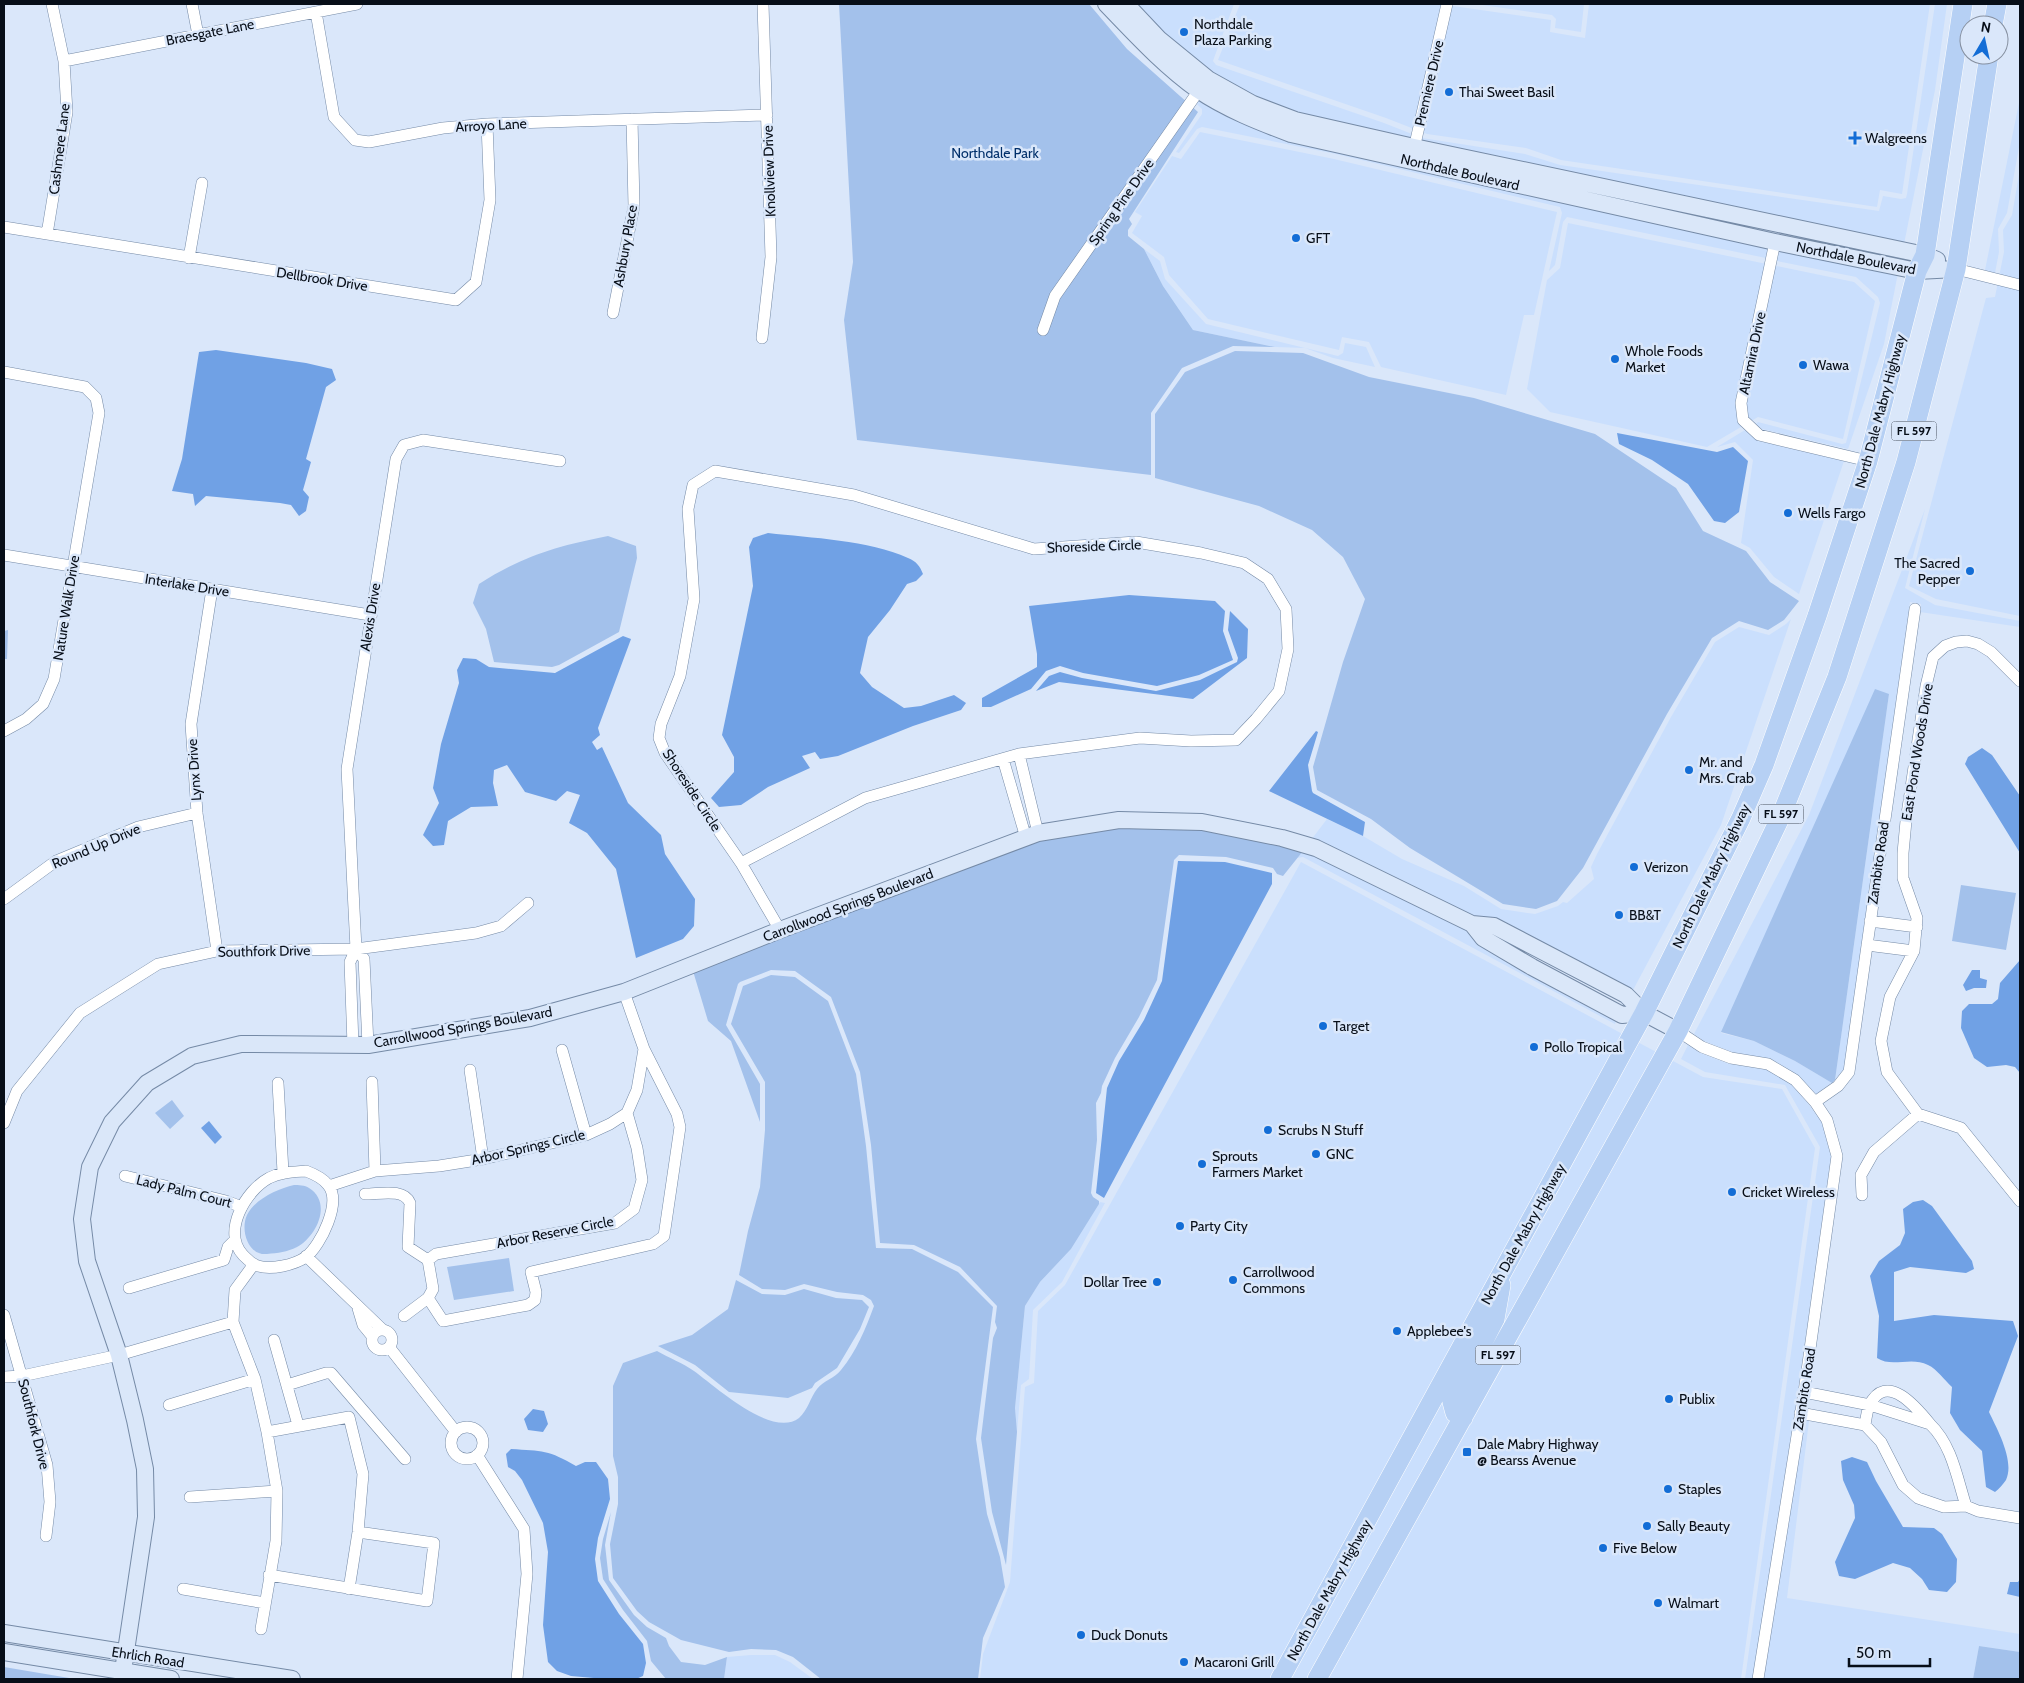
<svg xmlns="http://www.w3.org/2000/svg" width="2024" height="1683" font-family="Cabin,sans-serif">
  <rect width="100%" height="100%" fill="#dae7fa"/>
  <path fill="#cadffd" d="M1134,4H1234L1214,58L1213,61L1216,65L1384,123L1412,134L1410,140L1297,114L1256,98L1212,74L1163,34Z
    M1240,4H1439L1551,20L1550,32L1585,38L1589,4H1930L1902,194L1880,190L1877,207L1561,160L1526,148L1427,134L1386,118L1218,60Z
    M1475,4H1584L1581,32L1555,28L1556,19L1552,15Z
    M1935,4H1947L1935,90L1904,244L1783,218L1780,215L1778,217L1421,142L1422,138L1525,154L1560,165L1879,211L1883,196L1901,199L1906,198L1907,194Z
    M1200,98L1769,247L1766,258L1567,217L1563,222L1555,265L1549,271L1562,213L1560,207L1336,154L1202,127L1197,129L1179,153L1176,152L1202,114V109L1196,103Z
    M2020,98V142L2007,213L1998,229L1999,252L1995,273L1985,270Z
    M1200,132L1334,159L1557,212L1534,315H1524L1506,395L1381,367L1369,342L1342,337L1339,350L1208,319L1169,275L1164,257L1132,233L1142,216L1135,212L1172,156L1181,159Z
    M2020,169V616L1936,599L1909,586L1986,298L1995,297L2004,252L2003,230L2012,215Z
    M1568,223L1854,282L1875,301L1843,439L1758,417L1707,447L1550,412L1527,389L1547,280L1560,268Z
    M1144,249L1160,261L1165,279L1206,324L1338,356L1343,353L1345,343L1366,347L1375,367L1333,358L1305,348L1275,347L1193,330L1163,286Z
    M1780,250L1898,273L1884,344L1848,449L1762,429L1756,424L1758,422L1842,444L1846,443L1880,303L1878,297L1856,277L1777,261Z
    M1745,430L1758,441L1844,461L1799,594L1774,577L1750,548L1741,543L1753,460L1735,442L1717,447Z
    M1925,509L1905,588L1935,605L2020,621V627L1920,612L1921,604L1910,602L1844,1069L1835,1080L1889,694L1721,1033L1754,1041L1795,1061L1832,1083L1816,1094L1798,1075L1771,1059L1732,1052L1704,1041L1694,1034L1809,815Z
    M1791,619L1721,825L1632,992L1311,840L1327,819L1363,836L1402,859L1464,886L1501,909L1535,914L1558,906L1563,902L1567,903L1594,879L1591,867L1597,854L1671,717L1715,642L1739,627L1769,635L1786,624Z
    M1303,851L1466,928L1617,1019L1615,1024L1303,857L1297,858Z
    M1301,862L1703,1077L1782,1089L1815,1148L1741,1679H980L983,1654L1010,1582L1025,1387L1034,1383L1038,1311L1065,1285Z
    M1688,1045L1700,1053L1729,1064L1767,1070L1792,1085L1810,1106L1822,1123L1831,1157L1798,1391L1753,1679H1745L1820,1147L1785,1085L1705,1072L1681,1059Z
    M1100,1202L1105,1203L1062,1282L1033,1310L1029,1379L1021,1385L1017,1432L1015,1408L1025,1306L1040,1282L1071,1249Z
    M1805,1420L1809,1421L1787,1598L2020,1634V1652L1979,1646L1973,1679H1764Z
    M751,1655H775L790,1662L813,1679H724L727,1657Z"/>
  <path fill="#a3c1eb" d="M839,4H1089L1127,49L1198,112L1129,219L1132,224L1128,230V236L1144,249L1163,286L1193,330L1275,347L1233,346L1182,368L1151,413V475L857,440L844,320L853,262Z
    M1235,351L1303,353L1369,377L1474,398L1595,434L1676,488L1703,531L1746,551L1770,582L1799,601L1784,620L1768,630L1739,621L1712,638L1667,714L1583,868L1557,901L1536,909L1503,904L1410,848L1371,819L1317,790L1313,767L1343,662L1365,599L1343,557L1312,530L1259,506L1155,478V414L1185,372Z
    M608,536L636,546L637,558L619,632L559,665L552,667L494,662L486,629L473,603L479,584C523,556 557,546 608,536Z
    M8,630L7,659H4V631Z
    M1875,689L1889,694L1835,1080L1832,1083L1795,1061L1754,1041L1721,1032Z
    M1120,827L1201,828L1303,851L1283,876L1277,874L1273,868L1226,857L1179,855L1174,860L1157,980L1139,1017L1115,1058L1102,1086L1101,1093L1096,1103L1097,1140L1091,1193L1093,1197L1099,1201V1204L1071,1249L1040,1282L1025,1306L1015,1408L1017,1432L1006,1565L992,1512L981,1438L993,1338L997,1328L995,1322L997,1306L960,1267L914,1245L880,1243L871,1145L860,1072L831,997L795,971L771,970L740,982L738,984L726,1025L760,1084V1122L731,1041L708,1021L693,971L1040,839Z
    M1961,885L2016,893L2006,950L1952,941Z
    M771,975L795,977L828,1001L856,1074L866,1146L876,1248L912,1249L958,1272L993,1307L976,1439L987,1514L1000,1557L1005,1587L983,1638L978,1679H821L793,1657L776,1650L751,1649L729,1652L681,1640L649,1622L637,1611L613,1578L610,1544L618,1504V1477L613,1456V1386L623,1363L657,1351C669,1358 683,1363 694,1371C715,1386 772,1439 799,1418C808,1410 810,1398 817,1389C823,1381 835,1378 841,1370C856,1352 866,1328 874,1306L871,1300L863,1295L837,1292L804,1284L785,1290L762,1289L739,1275L748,1231L760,1187L765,1130V1082L731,1024L743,986Z
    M172,1100L184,1116L170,1129L155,1113Z
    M294,1185C298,1185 305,1185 309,1188C333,1203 316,1237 297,1247C287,1252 278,1253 267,1254C248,1256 240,1230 247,1215C256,1198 278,1189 294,1185Z
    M509,1258L514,1291L454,1300L447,1267Z
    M736,1280L762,1294L785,1295L804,1289L836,1298L862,1300L869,1307L860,1329L837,1368L815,1383L812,1388L788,1398L729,1392L695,1365L658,1346L692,1335L728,1309Z
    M611,1512L605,1545L609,1580L634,1615L647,1627L666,1638L669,1646L681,1662L705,1665L727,1657L724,1679H666L651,1661L647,1641L623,1610L603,1579L600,1558L603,1539Z
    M1979,1646L2020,1652V1679H1973Z
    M4,1667L75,1679H4Z"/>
  <path fill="#70a1e5" d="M216,350L306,363L332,369L336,380L326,387L306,459L311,462L303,490L309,497L306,511L299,516L291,505L280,503L206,496L195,506L193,494L172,491L182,459L199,352Z
    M1617,433L1717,452L1733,447L1748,461L1739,512L1725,523L1714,521L1688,484L1652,460L1619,444Z
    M768,533C811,538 869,540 908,558C916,561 920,566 923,574L916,581L907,584L890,610L868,637L860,673L872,687L904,708L921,706L954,695L966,703L961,710L913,726L838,756L820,759L815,752L802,756L810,768L768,787L741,805L719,807L711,798L734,772V757L722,735L753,586L749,547L753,538Z
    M1129,595L1215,601L1225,611L1223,631L1233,660L1199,675L1157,686L1083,673L1060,666L1046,671L1031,689L991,707H982V698L1037,667V654L1029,606Z
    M1230,611L1248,629L1247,658L1193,699L1059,682L1036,691L1049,676L1060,672L1082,678L1156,691L1200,680L1237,662L1238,658L1228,630Z
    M623,636L631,639L598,728L600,735L592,742L597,750L602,747L628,803L661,835L665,854L695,899L694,926L683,939L636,958L616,869L587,833L569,823L580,795L567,791L556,801L525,792L507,765L494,770L493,783L498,806L471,807L448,821L444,845L433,846L423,835L439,803L433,788L441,744L459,683L457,670L463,658L476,659L489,667L555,673Z
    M1316,731L1318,732L1308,765L1312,791L1313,793L1365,822L1363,836L1269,791Z
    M1982,748L1992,755L2020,796V853L1965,764L1968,757Z
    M1178,861L1225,862L1272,873V884L1104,1198L1096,1193L1107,1088L1119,1061L1144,1020L1162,981Z
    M2020,960V1073L2015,1067L2006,1065L1987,1067L1974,1058L1961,1028L1962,1011L1969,1004H1992L1998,999L2000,983Z
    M1972,970H1980V978L1987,980L1986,988H1974L1966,991L1963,985Z
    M209,1121L222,1137L215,1144L201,1128Z
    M1923,1200L1932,1206L1972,1261L1974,1269L1966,1273L1910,1267L1894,1272V1321L1934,1315L2013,1321L2018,1336L1989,1412C1997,1429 2015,1461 2006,1480C2003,1484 1999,1489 1995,1492L1986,1487L1982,1451L1960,1430L1950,1413L1952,1387C1945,1381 1937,1369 1928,1365C1911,1356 1892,1368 1877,1358L1879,1316L1870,1276L1879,1261L1900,1245L1905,1233L1903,1209L1913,1202Z
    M533,1409L544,1411L548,1424L543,1432L528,1430L524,1419Z
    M511,1449C542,1451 549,1450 576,1466L585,1462H596L608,1479L610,1499L598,1538L595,1559L598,1581L619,1614L643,1644L646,1663L643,1676L636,1679H605L571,1676L557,1671L548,1662L543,1625L548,1552L543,1523L522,1480L515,1471L508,1467L506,1454Z
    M1852,1457L1867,1462L1876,1481L1903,1527L1934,1528L1942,1534L1957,1559L1956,1582L1947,1592L1929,1590L1922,1579L1910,1568L1893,1563L1855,1579L1839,1576L1835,1562L1855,1518L1854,1505L1843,1480L1841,1461Z
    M2020,1579V1597L2007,1594L2010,1582H2018Z"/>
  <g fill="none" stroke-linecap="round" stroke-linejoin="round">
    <defs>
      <path id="street" d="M192,4L198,35
        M316,12L334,117L355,140L369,142L443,128L487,124L767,115
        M64,61L357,4
        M1413,153L1447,4
        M4,227L456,300L476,282L490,200L487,124
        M47,234L67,112L64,61L52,4
        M1775,242L1741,403L1743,420L1759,435L1868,461
        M189,258L202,183
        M1956,269L2020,285
        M613,313L634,206L632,119
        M1043,330L1055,296L1202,86
        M762,338L771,257L763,4
        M4,372L85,387L96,398L99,413L54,679L43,704L26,719L4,731
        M4,555L370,615
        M212,589L191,724L197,813L217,951
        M2020,681L1991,652L1978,644L1967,641L1956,642L1945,646L1933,657L1926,686L1906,821L1903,853V878L1917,918L1914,951L1890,997L1881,1041L1887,1072L1918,1114L1961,1128L2020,1201
        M1019,754L1038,833
        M1003,759L1026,838
        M741,863L865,798L1019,754L1140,738L1191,741L1236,740L1256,719L1279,691L1288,649L1286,609L1268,579L1244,563L1201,553L1136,542L1034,549L854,495L715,471L693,485L688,509L694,599L680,676L661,724L659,738L665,753L741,863L780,930
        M4,899L56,861L138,827L197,813
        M1870,921L1917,927
        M1867,945L1914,951
        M356,949L364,959L368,1045
        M1678,1031L1702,1047L1731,1058L1768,1064L1795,1080L1815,1102L1827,1120L1837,1156L1804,1392L1758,1679
        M353,1045L350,962L356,949L347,769L396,459L404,445L423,440L560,461
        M562,1050L586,1135
        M470,1070L483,1159
        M372,1082L375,1171
        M278,1083L283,1172
        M1815,1102L1838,1086L1849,1072L1915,609
        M627,1113L637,1148L642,1180L634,1209L615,1223L436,1254L428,1260L433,1289L428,1298L443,1321L528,1305L535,1300L536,1292L531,1272L653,1244L664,1236L680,1127L677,1114L644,1049
        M4,1123L17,1091L80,1013L158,964L217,951L356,949L476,933L501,926L528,903
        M306,1171C314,1174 323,1178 328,1185C342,1202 321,1245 306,1257C294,1265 272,1270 258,1266C253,1265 247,1259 243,1255C222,1232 245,1191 269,1178C281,1172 293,1172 306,1171Z
        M125,1176L226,1201L242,1207
        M329,1186L375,1171L439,1166L483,1159L586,1135L610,1124L627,1113L637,1090L644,1049L624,992
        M365,1194C380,1194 404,1188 410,1203L408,1247L428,1260
        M1862,1195L1861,1175L1874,1152L1918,1114
        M306,1256L383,1330
        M254,1264L235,1290L233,1322L255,1379L267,1432L277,1491L276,1541L261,1629
        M129,1288L224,1260L228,1247L234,1241
        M357,1305L363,1325L372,1336
        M4,1315L47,1465L50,1502L46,1536
        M404,1316L428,1298
        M372 1340a10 10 0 1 1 20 0a10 10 0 1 1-20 0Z
        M274,1340L298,1425
        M389,1347L456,1432
        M4,1377L22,1376L119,1355L233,1322
        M287,1385L326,1373H331L405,1459
        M1804,1392L1870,1405L1930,1424C1952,1445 1957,1478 1966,1506
        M169,1405L255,1379
        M1800,1413L1865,1425L1881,1442L1903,1485L1918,1498L1944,1507L1966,1506L1978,1511L2020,1518
        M1865,1425C1866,1419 1867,1411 1869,1406C1886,1370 1917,1408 1930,1424
        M451 1443a16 16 0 1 1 32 0a16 16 0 1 1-32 0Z
        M267,1432L349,1417L363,1474L358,1532L349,1589
        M477,1455L524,1529L527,1574L517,1679
        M190,1497L277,1491
        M269,1575L427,1601L434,1543L358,1532
        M183,1589L265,1603"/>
      <path id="secondary" d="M1106,4C1135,34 1163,65 1198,90C1226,109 1259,122 1291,134L1775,242L1917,271L1956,269
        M1126,4L1159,39L1208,79L1253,104L1295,120L1414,147L1925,255L1937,260
        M1472,924L1483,938L1532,967L1622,1015L1644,1013
        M4,1633L292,1679
        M4,1652L171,1679
        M123,1671L146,1517L145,1469L135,1420L119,1355L87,1261L82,1219L90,1167L112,1122L147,1083L192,1056L241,1044L368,1045L530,1018L624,992L780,930L1038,833L1119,820L1202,822L1282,838L1316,848L1472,924L1494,926L1626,995L1644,1013L1678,1031"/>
      <path id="primary" d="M1993,25L1997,4
        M1463,1418L1455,1413L1452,1402L1495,1319L1501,1285
        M1280,1679L1644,1013L1741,818L1764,765L1817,616L1868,461L1917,271L1925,255L1963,4
        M1317,1679L1678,1031L1781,816L1837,677L1906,462L1956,269L1989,55"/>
    </defs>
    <use href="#street" stroke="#758aa6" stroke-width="12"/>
    <use href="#secondary" stroke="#758aa6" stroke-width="18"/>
    <use href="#primary" stroke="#fff" stroke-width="20"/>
    <use href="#street" stroke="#fff" stroke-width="11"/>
    <use href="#secondary" stroke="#dae7f9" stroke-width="16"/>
    <use href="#primary" stroke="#b6d0f4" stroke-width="19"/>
  </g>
  <g fill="#136dd6" stroke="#dae7fa" stroke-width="2">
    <circle cx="1184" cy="32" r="5"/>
    <circle cx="1449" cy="92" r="5"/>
    <path d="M1852.5 130.5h5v5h5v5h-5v5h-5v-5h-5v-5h5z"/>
    <circle cx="1296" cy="238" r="5"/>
    <circle cx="1615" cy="359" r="5"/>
    <circle cx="1803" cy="365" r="5"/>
    <circle cx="1788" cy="513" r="5"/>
    <circle cx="1970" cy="571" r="5"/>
    <circle cx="1689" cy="770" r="5"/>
    <circle cx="1634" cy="867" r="5"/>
    <circle cx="1619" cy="915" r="5"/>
    <circle cx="1323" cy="1026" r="5"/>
    <circle cx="1534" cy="1047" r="5"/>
    <circle cx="1268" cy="1130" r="5"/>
    <circle cx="1316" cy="1154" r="5"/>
    <circle cx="1202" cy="1164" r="5"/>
    <circle cx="1732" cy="1192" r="5"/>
    <circle cx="1180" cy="1226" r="5"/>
    <circle cx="1233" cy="1280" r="5"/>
    <circle cx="1157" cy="1282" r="5"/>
    <circle cx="1397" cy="1331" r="5"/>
    <circle cx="1669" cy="1399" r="5"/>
    <rect x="1462" y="1447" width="10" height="10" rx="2.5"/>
    <circle cx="1668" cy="1489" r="5"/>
    <circle cx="1647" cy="1526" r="5"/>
    <circle cx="1603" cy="1548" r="5"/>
    <circle cx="1658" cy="1603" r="5"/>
    <circle cx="1081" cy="1635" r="5"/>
    <circle cx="1184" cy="1662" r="5"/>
  </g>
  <g text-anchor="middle" stroke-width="5" stroke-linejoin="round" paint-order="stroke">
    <g fill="#dae7fa" stroke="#464f5c" stroke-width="1">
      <rect x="1891.5" y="421.5" width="45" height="19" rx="4"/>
      <rect x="1758.5" y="804.5" width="45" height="19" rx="4"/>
      <rect x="1475.5" y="1345.5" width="45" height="19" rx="4"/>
    </g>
    <g font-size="12" font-weight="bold" fill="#070e18">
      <text x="1914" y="435">FL 597</text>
      <text x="1781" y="818">FL 597</text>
      <text x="1498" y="1359">FL 597</text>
    </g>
    <g font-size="14" fill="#070e18" stroke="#dae7fa" text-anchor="start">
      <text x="1194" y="29">Northdale<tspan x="1194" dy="16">Plaza Parking</tspan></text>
      <text x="1459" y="97">Thai Sweet Basil</text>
      <text x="1865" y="143">Walgreens</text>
      <text x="1306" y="243">GFT</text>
      <text x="1625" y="356">Whole Foods<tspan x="1625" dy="16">Market</tspan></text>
      <text x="1813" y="370">Wawa</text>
      <text x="1798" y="518">Wells Fargo</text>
      <text x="1960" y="568" text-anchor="end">The Sacred<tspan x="1960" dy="16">Pepper</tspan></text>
      <text x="1699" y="767">Mr. and<tspan x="1699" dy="16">Mrs. Crab</tspan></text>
      <text x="1644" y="872">Verizon</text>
      <text x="1629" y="920">BB&amp;T</text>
      <text x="1333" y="1031">Target</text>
      <text x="1544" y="1052">Pollo Tropical</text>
      <text x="1278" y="1135">Scrubs N Stuff</text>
      <text x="1326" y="1159">GNC</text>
      <text x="1212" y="1161">Sprouts<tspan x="1212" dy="16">Farmers Market</tspan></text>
      <text x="1742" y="1197">Cricket Wireless</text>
      <text x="1190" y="1231">Party City</text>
      <text x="1243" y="1277">Carrollwood<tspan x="1243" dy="16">Commons</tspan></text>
      <text x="1147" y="1287" text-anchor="end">Dollar Tree</text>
      <text x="1407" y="1336">Applebee's</text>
      <text x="1679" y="1404">Publix</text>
      <text x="1477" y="1449">Dale Mabry Highway<tspan x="1477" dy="16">@ Bearss Avenue</tspan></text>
      <text x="1678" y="1494">Staples</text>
      <text x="1657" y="1531">Sally Beauty</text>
      <text x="1613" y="1553">Five Below</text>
      <text x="1668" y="1608">Walmart</text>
      <text x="1091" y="1640">Duck Donuts</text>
      <text x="1194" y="1667">Macaroni Grill</text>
    </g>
    <g font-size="14" fill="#070e18" stroke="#dae7fa">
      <text transform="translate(210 32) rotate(-11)" y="5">Braesgate Lane</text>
      <text transform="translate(1429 83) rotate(-77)" y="5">Premiere Drive</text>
      <text transform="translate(491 125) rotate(-3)" y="5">Arroyo Lane</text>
      <text transform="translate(59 149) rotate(-83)" y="5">Cashmere Lane</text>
      <text transform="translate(769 171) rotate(-92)" y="5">Knollview Drive</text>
      <text transform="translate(1460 172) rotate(13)" y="5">Northdale Boulevard</text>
      <text transform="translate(1121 202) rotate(-55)" y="5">Spring Pine Drive</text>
      <text transform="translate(625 246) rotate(-80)" y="5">Ashbury Place</text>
      <text transform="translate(1856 258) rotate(11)" y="5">Northdale Boulevard</text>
      <text transform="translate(322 279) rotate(9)" y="5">Dellbrook Drive</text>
      <text transform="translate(1752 353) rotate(-78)" y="5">Altamira Drive</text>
      <text transform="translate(1880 411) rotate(-75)" y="5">North Dale Mabry Highway</text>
      <text transform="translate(1094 546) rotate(-2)" y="5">Shoreside Circle</text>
      <text transform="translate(187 585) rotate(9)" y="5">Interlake Drive</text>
      <text transform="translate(66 608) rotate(-81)" y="5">Nature Walk Drive</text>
      <text transform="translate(370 617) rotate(-81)" y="5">Alexis Drive</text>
      <text transform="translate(1917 752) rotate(-81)" y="5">East Pond Woods Drive</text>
      <text transform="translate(194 770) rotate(-94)" y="5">Lynx Drive</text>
      <text transform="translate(692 790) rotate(57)" y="5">Shoreside Circle</text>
      <text transform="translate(96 846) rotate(-23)" y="5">Round Up Drive</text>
      <text transform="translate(1878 863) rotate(-82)" y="5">Zambito Road</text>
      <text transform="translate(1711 876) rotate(-64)" y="5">North Dale Mabry Highway</text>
      <text transform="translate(848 905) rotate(-21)" y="5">Carrollwood Springs Boulevard</text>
      <text transform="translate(264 951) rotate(-1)" y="5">Southfork Drive</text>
      <text transform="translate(463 1027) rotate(-10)" y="5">Carrollwood Springs Boulevard</text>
      <text transform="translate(528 1147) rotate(-13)" y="5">Arbor Springs Circle</text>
      <text transform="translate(184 1191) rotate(14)" y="5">Lady Palm Court</text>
      <text transform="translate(555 1232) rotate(-11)" y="5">Arbor Reserve Circle</text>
      <text transform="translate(1523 1234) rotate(-61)" y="5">North Dale Mabry Highway</text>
      <text transform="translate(1804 1389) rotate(-81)" y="5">Zambito Road</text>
      <text transform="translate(34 1424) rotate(76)" y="5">Southfork Drive</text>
      <text transform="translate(1329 1590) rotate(-61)" y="5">North Dale Mabry Highway</text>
      <text transform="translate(148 1657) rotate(9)" y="5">Ehrlich Road</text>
    </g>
    <g font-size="14" fill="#002f6a" stroke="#dae7fa">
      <text x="995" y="158">Northdale Park</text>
    </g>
  </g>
  <rect width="2024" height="1683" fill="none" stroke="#070e18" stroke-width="10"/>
  <g transform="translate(1984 40) rotate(9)"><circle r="24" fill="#dae7fa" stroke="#8690a0"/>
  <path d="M0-4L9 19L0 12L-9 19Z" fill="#136dd6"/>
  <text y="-8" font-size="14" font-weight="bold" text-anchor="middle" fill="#070e18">N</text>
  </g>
  <path d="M1849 1658v8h81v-8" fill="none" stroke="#070e18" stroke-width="2.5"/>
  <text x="1856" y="1658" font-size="15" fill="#070e18" stroke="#dae7fa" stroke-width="4" paint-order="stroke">50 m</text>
</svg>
